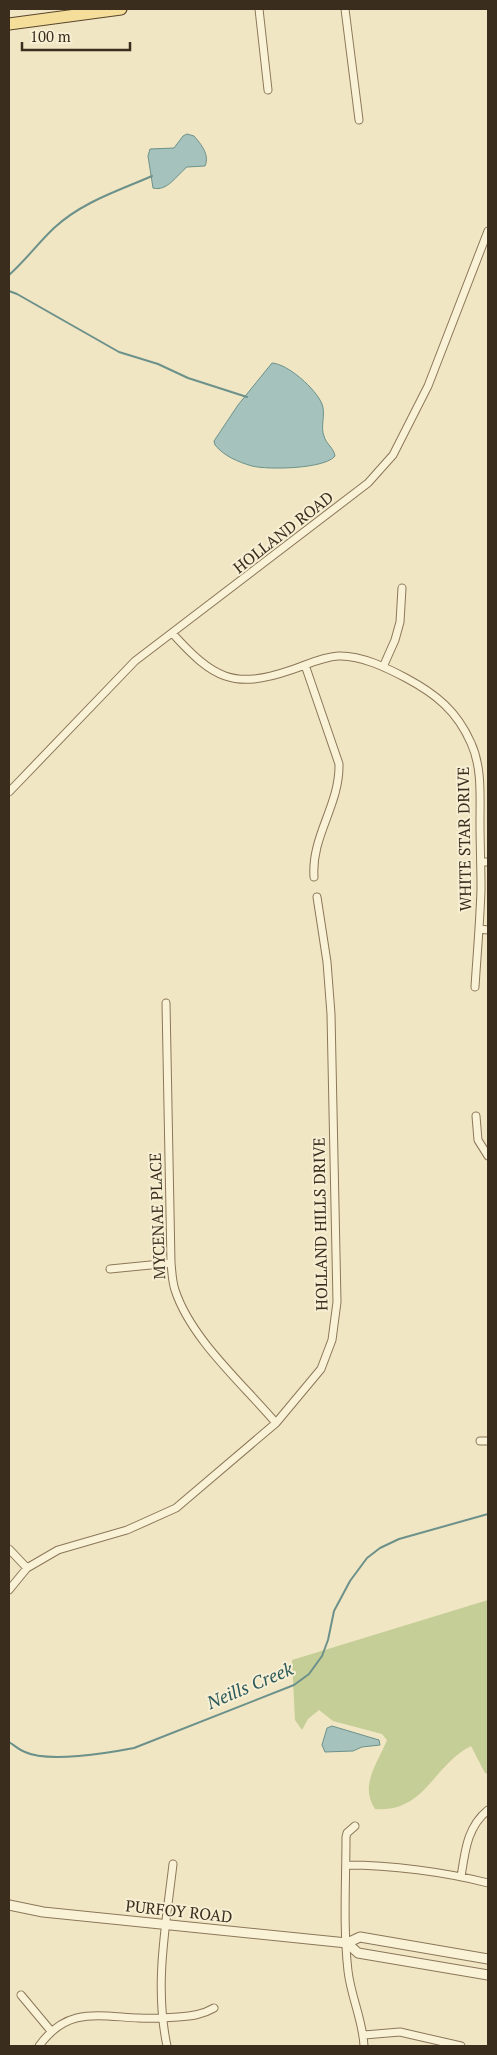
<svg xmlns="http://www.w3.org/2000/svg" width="497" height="2055" font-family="'PT Serif',serif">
  <rect width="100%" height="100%" fill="#f0e6c3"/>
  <path fill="#c4ce96" d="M488,1600V1774L485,1773L471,1746C433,1765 425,1813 375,1809C359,1785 378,1763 387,1740L382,1734L333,1721L319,1710L308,1719L302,1730L295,1720L292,1660Z"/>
  <path fill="#a5c3bc" stroke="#6c918b" d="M187,134L194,136C201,144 210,155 205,166L187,167C177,175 167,192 153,188L148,156L150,149L174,148L183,136Z
    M272,363C288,364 316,389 322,404C326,415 320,426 324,436C326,444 334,448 335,456C325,469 268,470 252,466C238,462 224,456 215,445L214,441L238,405Z
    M332,1726L379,1740L380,1745L362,1747L353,1751L325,1752L322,1745L327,1728Z"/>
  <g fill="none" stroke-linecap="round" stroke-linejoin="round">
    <path stroke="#6c918b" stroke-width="2" d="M9,275C25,261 38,243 54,228C82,202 118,191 152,176
      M9,291L17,294L119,352L158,364L188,378L247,397
      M9,1742C14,1745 19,1750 25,1752C48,1763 108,1753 134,1748L294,1685L309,1674L322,1656L328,1640L334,1611L350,1581L367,1558L380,1548L399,1539L488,1514"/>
    <defs>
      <path id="minor" d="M259,9L268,90
        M345,9L359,120
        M173,634C213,678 233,690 291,670C306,665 322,657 338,656C361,655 387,668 406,678C436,694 457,711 471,743C482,767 480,795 480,821C480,844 481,867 481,889C480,922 477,955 475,987
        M305,665L339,764C340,805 311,836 314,877
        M383,667L395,640L400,622L402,588
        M9,792L135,661L368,483L393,455L428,386L488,231
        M481,862H488
        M479,929L488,930
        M166,1003L171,1263C172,1272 172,1281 175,1290C191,1339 242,1383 276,1423
        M476,1116L478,1140L488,1156
        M110,1269L171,1263
        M480,1441H488
        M9,1549L27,1568
        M9,1590L27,1568L58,1550L127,1530L176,1508L276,1423L321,1369L332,1340L337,1302L331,1014L327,962L317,897
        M355,1826L347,1833L346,1837C346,1881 343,1927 348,1971C351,1997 363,2021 364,2046
        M346,1865C391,1865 445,1872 488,1883
        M461,1877C465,1851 467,1827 488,1810
        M21,1995L51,2031
        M364,2035L400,2032L461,2046
        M39,2046C67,2007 97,2016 139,2018C152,2019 165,2018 178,2017C191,2016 202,2015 214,2008
        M167,2046C154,1985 166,1925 173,1864"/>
      <path id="tertiary" d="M9,1905L43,1912L347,1943L360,1937L488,1959
        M347,1943L358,1953L488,1975"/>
      <path id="primary" d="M9,24L121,9"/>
    </defs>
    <use href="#minor" stroke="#8b7759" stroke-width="9"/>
    <use href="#tertiary" stroke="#8b7759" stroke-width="11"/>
    <use href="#primary" stroke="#59452d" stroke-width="13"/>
    <use href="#minor" stroke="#faf2d7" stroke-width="7"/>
    <use href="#tertiary" stroke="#faf2d7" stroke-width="9"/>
    <use href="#primary" stroke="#f4de9a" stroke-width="11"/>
  </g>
  <g text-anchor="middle" stroke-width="4" stroke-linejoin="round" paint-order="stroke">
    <g font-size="16" fill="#3a2d1e" stroke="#f7efd3">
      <text transform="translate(283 532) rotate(-38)" y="6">HOLLAND ROAD</text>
      <text transform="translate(464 839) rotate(-91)" y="6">WHITE STAR DRIVE</text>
      <text transform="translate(157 1216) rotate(-92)" y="6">MYCENAE PLACE</text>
      <text transform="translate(320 1224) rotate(-91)" y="6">HOLLAND HILLS DRIVE</text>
      <text transform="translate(179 1911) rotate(6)" y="6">PURFOY ROAD</text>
    </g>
    <g font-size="18" font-style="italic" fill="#2c5a5b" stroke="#f7efd3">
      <text transform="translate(250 1686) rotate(-23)" y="6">Neills Creek</text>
    </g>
  </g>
  <rect width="497" height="2055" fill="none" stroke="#3a2d1e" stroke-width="20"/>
  <path d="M22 42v8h108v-8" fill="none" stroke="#3a2d1e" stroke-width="2.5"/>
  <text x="30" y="42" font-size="15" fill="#3a2d1e" stroke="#f7efd3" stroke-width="4" paint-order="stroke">100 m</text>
</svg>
